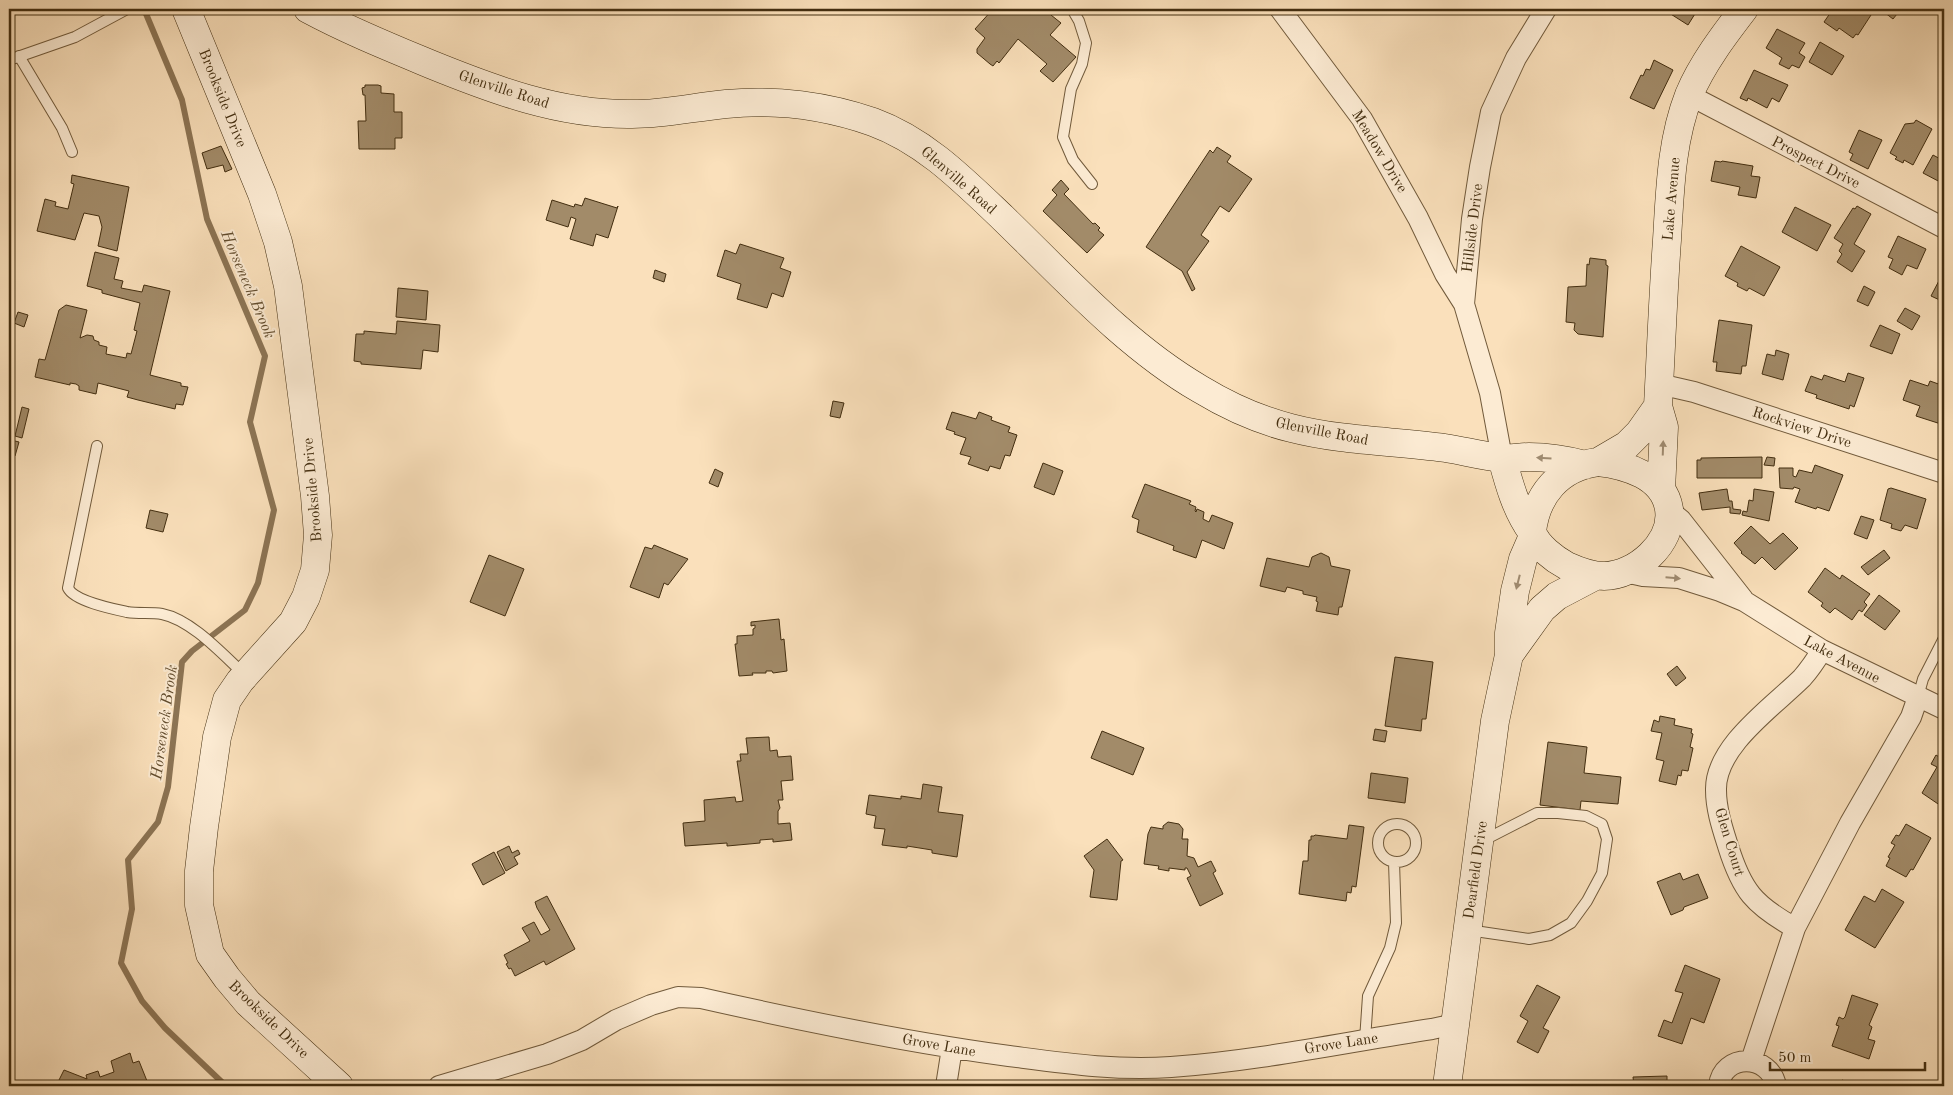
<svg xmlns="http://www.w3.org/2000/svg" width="1953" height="1095" font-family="'Old Standard TT',serif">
  <rect width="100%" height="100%" fill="#fae0bb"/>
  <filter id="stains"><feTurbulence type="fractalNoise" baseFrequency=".004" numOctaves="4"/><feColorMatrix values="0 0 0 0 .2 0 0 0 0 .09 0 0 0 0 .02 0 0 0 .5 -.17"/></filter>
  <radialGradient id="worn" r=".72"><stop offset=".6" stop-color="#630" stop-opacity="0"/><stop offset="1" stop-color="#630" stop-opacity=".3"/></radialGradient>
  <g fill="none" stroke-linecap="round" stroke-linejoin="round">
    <path stroke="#8c7454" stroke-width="6" d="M144,9L182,100L207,219L265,356L250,422L274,510L258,583L245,610L192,651L182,662L168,787L158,822L128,860L132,909L121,963L142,1001L165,1028L226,1086"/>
  </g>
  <path fill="#a28b69" stroke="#432e10" d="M993,9H1053L1055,10L1051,15L1061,23L1050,35L1076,57L1053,82L1040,71L1047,64L1018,39L999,63L997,61L993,66L990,64L977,53V49L985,38L975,29Z
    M1667,9H1698L1688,25L1666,11Z
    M1833,9H1862L1871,15L1858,35L1856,34L1853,38L1839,28L1837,31L1824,22Z
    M1880,9H1901L1893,19Z
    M1777,29L1805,43L1799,53L1805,57L1799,68L1792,65L1789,69L1779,64L1782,58L1766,48Z
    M1820,42L1844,56L1832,75L1809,62Z
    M1654,60L1673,70L1654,109L1630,98L1641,75L1643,76L1646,69L1650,70Z
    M1754,70L1788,85L1779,102L1772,98L1767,108L1748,98L1747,101L1740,98Z
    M365,85H378L381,86V93L394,94V112H402V138H395V149H359L358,121H366L365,95H363L362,88L365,87Z
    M1916,120L1932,129L1913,165L1904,160L1903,163L1895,159L1897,157L1890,153L1905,124L1914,123Z
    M1859,130L1882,140L1868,169L1850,160L1853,154L1849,152Z
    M221,146L232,169L225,172L223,165L207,169L202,153Z
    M1217,147L1231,156L1227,162L1252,179L1229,212L1220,206L1201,235L1209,241L1187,272L1195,289L1192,291L1182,271L1146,247L1210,150L1213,153Z
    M1933,155L1944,161V178L1942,183L1923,173Z
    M1715,161L1721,162L1722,161L1753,166L1751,176L1760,177L1756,198L1738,195L1740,187L1711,181Z
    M72,175L129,187L117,251L98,246L102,227L99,216L84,213L75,240L37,231L45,199L56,202L55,206L68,209L74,184L71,183Z
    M1061,180L1069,189L1064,194L1093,224L1095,223L1100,228L1098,230L1104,235L1087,253L1043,211L1057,195L1052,190Z
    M585,198L617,208L618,206L608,238L596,234L593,246L570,239L576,219L571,217L568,227L546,220L552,200L574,207L575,204L582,206Z
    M1857,206L1871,214L1854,244L1865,251L1852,272L1837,262L1842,254L1839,251L1843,244L1834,238L1853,208L1855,209Z
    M1795,207L1831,225L1817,251L1782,232Z
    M1898,236L1926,249L1917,269L1907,265L1902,275L1889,268L1893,259L1888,257Z
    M740,244L784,258L780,268L791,272L783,297L772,293L767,308L737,299L741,284L717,276L725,250L736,254Z
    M1741,246L1780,267L1764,296L1749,288L1747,291L1737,286L1738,283L1725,276Z
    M95,252L119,258L114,279L123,281L121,288L142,292L144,285L170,291L150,375L181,383V386L188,387L183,405L176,404L175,409L138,400L127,397L129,391L98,383L96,394L79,390V386L76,384L70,383V385L35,377L39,359L45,360L59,310L66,305L87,310L80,338L87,335L93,336L94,340L99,342V345L107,347L106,354L126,358L127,353L131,354L137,331L134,330L140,303L102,293V290L87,286Z
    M1590,258L1606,260V265L1608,266L1603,337L1578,334L1574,330L1575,323L1566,322L1568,287L1586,286L1587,264L1589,265Z
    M655,270L666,274L664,282L653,278Z
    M1944,271V302L1931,296Z
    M1864,286L1875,292L1868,306L1857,301Z
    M398,288L428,291L426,320L396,317Z
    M1905,308L1920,316L1912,330L1897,321Z
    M18,312L28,315L24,327L14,323Z
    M1719,320L1752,325L1746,366H1742L1741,374L1716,371L1717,362H1713Z
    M397,321L440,325L438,352L423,350L421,369L361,364V362L354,361L356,334H364V331L396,334Z
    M1880,325L1900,334L1892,354L1870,346Z
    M1776,350L1789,354L1783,380L1762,374L1767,354L1775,356Z
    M1848,373L1864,378L1854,407L1850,405L1849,409L1816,398L1817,395L1805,391L1811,376L1822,380L1824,375L1845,382Z
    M1910,380L1928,386L1930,381L1944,386V425L1916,416L1920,406L1903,400Z
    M833,401L844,403L840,418L830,416Z
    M22,407L29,409L22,438L15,436Z
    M952,412L976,419L979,412L992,417L991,420L1010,427L1008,432L1017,435L1010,456L1005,455L1000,469L990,466L988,471L968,464L971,457L960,454L966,438L954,434L955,432L946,429Z
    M11,440L19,442L15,456L9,454Z
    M1762,457V478H1697V460H1701V458Z
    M1767,457L1775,458L1774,466L1764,465Z
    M1043,463L1063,471L1054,495L1034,487Z
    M1815,465L1843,475L1829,511L1817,507L1816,509L1795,502L1800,489L1794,487L1793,489L1780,488L1779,468H1793V476L1796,477L1799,470L1812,473Z
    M715,469L723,473L718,487L709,483Z
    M1145,484L1191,501L1189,504L1196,507L1195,511L1196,512L1197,509L1204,512L1203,519L1209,522L1212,515L1233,523L1224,549L1202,540L1196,558L1173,550L1174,546L1137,532L1139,520L1132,517Z
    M1891,488L1926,499L1917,529L1905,525L1901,531L1891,528L1892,524L1880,520L1888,489Z
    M1727,489L1729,501H1732L1733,509L1741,510L1740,514L1730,513V507L1702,510L1699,493Z
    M1754,489L1774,492L1769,521L1742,515L1743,511L1747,512L1749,500L1753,501Z
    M150,510L168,514L163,532L146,528Z
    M1861,516L1874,520L1867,539L1854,534Z
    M1751,526L1770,544L1783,533L1798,548L1775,570L1762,557L1755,564L1741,553L1742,552L1734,543Z
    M654,545L688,559L668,585L664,583L659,598L630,587L645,547L652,549Z
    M1884,550L1890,558L1868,575L1861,567Z
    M1321,553L1329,557L1331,566L1350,570L1342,607H1339L1338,615L1316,611L1318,602L1316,601L1317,597L1303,594V591L1287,587L1285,592L1260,586L1267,558L1309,567L1312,557Z
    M489,555L524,569L505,616L470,602Z
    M1825,568L1840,579L1842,575L1870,594L1864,602L1867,605L1862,612L1859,610L1852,620L1835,608L1830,613L1821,606L1823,603L1808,592Z
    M1879,595L1900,611L1885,630L1864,615Z
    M779,619L781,640L784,639L787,671L773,673L772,671H766V673H752L753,675L739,676L735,644H737V636L753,635V629L755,628V625L751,626V622Z
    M1395,657L1433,662L1426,719H1422L1421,731L1385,726Z
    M1677,666L1686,678L1676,686L1667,674Z
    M1660,716L1675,719L1674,725L1692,729L1691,733L1693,734L1690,747L1693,748L1688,771L1682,770L1681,776L1678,775L1676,785L1659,781L1664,761L1656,759L1662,733L1651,731L1654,720L1659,722Z
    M1375,729L1387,731L1385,742L1373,740Z
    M1102,731L1144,748L1133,775L1091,758Z
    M769,737L770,751L777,750L778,757L791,756L793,780L781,781L783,800H778L780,808L778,811V824L790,823L792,840L773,842V839L760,840V843L727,846V843L685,846L683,823L705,821L704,800L735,797L736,802L743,801L737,761H741L740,754H748L746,738Z
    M1548,742L1587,747L1584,773L1621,777L1618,804L1581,801L1580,810L1540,805Z
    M1936,755L1944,760V808L1922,793L1937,767L1931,764Z
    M1371,773L1408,778L1405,803L1368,798Z
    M923,784L942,787L938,812L963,815L957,857L932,853V850L907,846V848L882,845L885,829L874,828L876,816L866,814L869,795L901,799V796L921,799Z
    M1168,822L1179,824L1183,829L1182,839H1188L1187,856L1194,858L1198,867L1211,861L1216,871L1213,873L1223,894L1200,906L1187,878L1191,876L1187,868H1185V870L1169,868V871L1158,869L1159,866L1144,864L1148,834L1151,827L1163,829V826Z
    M1906,824L1931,838L1913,870L1911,869L1906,877L1886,866L1890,858L1888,857L1895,845L1891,843L1896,835L1899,836Z
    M1349,825L1364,827L1356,887L1352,886L1351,893L1347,892L1346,901L1299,894L1303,861H1308L1309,840H1311V836H1314L1315,835L1347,839Z
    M1107,839L1123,860L1121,861L1117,900L1090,897L1094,870L1084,856Z
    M509,846L512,853L518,850L520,854L514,857L518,864L506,871L497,852Z
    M494,852L505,873L483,885L472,864Z
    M1680,873L1683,880L1698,874L1708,898L1684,907L1683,910L1671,915L1657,882Z
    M1882,889L1904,902L1875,948L1845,930L1864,896L1875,902Z
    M547,896L575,949L546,965L544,961L515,976L511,968L509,969L506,964L508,963L504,955L530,941L522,928L534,922L541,935L550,930L537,908L535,902Z
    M1685,965L1720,979L1704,1023L1691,1018L1682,1044L1658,1036L1664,1020L1672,1023L1683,993L1675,991Z
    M9,977L14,994L9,1007Z
    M1537,985L1560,997L1543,1028L1549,1031L1538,1053L1517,1042L1528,1021L1520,1016Z
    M1852,995L1878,1004L1869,1025L1872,1027L1868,1039L1875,1041L1869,1059L1832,1046L1839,1026L1836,1025L1839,1017L1843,1019L1845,1017Z
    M130,1053L133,1063L139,1061L149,1086H56L64,1070L87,1079L86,1075L98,1071L100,1077L114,1072L111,1061Z
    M1667,1076V1086H1634L1633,1077Z
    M1842,1080L1861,1086H1839Z"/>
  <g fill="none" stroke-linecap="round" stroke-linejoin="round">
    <defs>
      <path id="lane" d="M1072,9L1079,21L1086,43L1082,64L1071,89L1063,137L1073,160L1092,184
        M19,56L62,128L72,152
        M9,60L75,37L127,9
        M97,446L68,588C74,601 113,609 127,612C139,614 151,612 162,614C192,620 223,655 245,675
        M1918,697L1923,679L1944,638
        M1378 843a19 19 0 1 1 38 0a19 19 0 1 1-38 0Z
        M1468,930L1529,939L1550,935L1571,923L1587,901L1602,873L1607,839L1602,824L1586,816L1558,813H1537L1492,836L1480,835
        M1365,1040L1368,996L1390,948L1396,923L1394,862"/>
      <path id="street" d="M1280,9L1362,119L1418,218L1445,274L1464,304
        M1689,95L1944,228
        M1659,384L1694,392L1944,473
        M1502,458L1490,393L1464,304L1472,219L1480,167L1491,112L1516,58L1546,9
        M1669,510L1681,520L1743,599
        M1625,572L1643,576L1679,578L1720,591L1744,601L1822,650L1944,709
        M1795,928C1754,905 1742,891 1728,846C1722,827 1716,809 1716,790C1715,746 1774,706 1802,678C1810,669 1816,660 1822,650
        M1751,1061L1795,928L1850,823L1911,717L1918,697
        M439,1086L547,1054L582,1040L616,1020L651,1005L678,997L701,998C803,1021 905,1042 1009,1056C1063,1063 1116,1071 1171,1067C1258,1061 1346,1042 1432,1029L1455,1024
        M946,1086L952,1048
        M1719,1086C1722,1053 1770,1053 1776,1086"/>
      <path id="secondary" d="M186,9L262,194L278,242L288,286L315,496L318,535L315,570L306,597L293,622L240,681L227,700L217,737L204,827L199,871V905L210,954L227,978L248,1003L339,1086
        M308,9C347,30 389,47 430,64C494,90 558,114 628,114C662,115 693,107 726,104C775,99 827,106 873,122C925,141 963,180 1003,218C1064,277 1126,346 1200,389C1228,406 1259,420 1291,428C1341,441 1394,441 1445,448C1464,451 1482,456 1501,458C1510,459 1520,457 1529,457C1548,457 1567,460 1585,465
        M1502,458C1509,484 1516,510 1532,532
        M1598,462C1626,465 1664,476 1669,509C1674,543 1635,576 1604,576C1591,576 1578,571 1567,566C1554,559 1537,546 1532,532C1536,495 1559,467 1598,462Z
        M1598,462L1627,445L1639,433L1658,406
        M1661,490L1664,427L1658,406C1661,351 1663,295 1667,240C1670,191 1671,141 1689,95C1702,64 1724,35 1744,9
        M1509,655L1542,609L1557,596L1595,576
        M1447,1086L1495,721L1509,655V633L1515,591L1523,559L1533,536"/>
    </defs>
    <use href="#lane" stroke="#715a3b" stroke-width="12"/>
    <use href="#street" stroke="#715a3b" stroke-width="22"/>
    <use href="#secondary" stroke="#432e10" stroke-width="29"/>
    <use href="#lane" stroke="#fcebd3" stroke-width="10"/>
    <use href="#street" stroke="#fcebd3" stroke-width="20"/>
    <use href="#secondary" stroke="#fcebd3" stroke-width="28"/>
  </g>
  <defs><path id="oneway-solid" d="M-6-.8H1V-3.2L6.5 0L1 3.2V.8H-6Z" transform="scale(1.25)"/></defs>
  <g fill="#a08c72">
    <use href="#oneway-solid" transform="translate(1663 448) rotate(-88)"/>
    <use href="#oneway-solid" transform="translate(1544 458) rotate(-176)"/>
    <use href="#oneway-solid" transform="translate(1673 578) rotate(5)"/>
    <use href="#oneway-solid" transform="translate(1518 582) rotate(104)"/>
  </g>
  <g text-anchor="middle" stroke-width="4" stroke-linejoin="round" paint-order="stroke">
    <g font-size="15" fill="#432e10" stroke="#fcebd3">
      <text transform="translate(504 89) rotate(18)" y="5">Glenville Road</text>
      <text transform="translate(223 98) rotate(68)" y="5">Brookside Drive</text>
      <text transform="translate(1380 151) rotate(59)" y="5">Meadow Drive</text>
      <text transform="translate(1816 162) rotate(27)" y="5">Prospect Drive</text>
      <text transform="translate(959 180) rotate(41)" y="5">Glenville Road</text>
      <text transform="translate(1671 199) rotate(-85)" y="5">Lake Avenue</text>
      <text transform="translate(1472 228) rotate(-83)" y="5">Hillside Drive</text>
      <text transform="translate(1802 427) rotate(18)" y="5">Rockview Drive</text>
      <text transform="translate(1322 431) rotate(11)" y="5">Glenville Road</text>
      <text transform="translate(312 490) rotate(-95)" y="5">Brookside Drive</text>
      <text transform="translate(1842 659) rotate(28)" y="5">Lake Avenue</text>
      <text transform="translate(1730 842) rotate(73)" y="5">Glen Court</text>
      <text transform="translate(1475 870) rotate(-82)" y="5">Dearfield Drive</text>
      <text transform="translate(269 1019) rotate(44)" y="5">Brookside Drive</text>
      <text transform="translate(1341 1043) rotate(-9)" y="5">Grove Lane</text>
      <text transform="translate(939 1045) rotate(10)" y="5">Grove Lane</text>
    </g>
    <g font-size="16" font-style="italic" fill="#614b2c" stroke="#fcebd3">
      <text transform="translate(249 284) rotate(67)" y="6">Horseneck Brook</text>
      <text transform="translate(163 722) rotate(-82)" y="6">Horseneck Brook</text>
    </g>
  </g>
  <rect width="1953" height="1095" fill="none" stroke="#fae0bb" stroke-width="30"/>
  <rect x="10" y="10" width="1933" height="1075" fill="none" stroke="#432e10" stroke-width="2.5"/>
  <rect x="15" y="15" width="1923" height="1065" fill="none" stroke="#432e10"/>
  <path d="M1770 1062v8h155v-8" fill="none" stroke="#432e10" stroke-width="2.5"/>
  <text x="1778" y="1062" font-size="15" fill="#432e10" stroke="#fcebd3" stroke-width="4" paint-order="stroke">50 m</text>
  <rect width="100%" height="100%" filter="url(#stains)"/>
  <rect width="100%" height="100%" fill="url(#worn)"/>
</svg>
